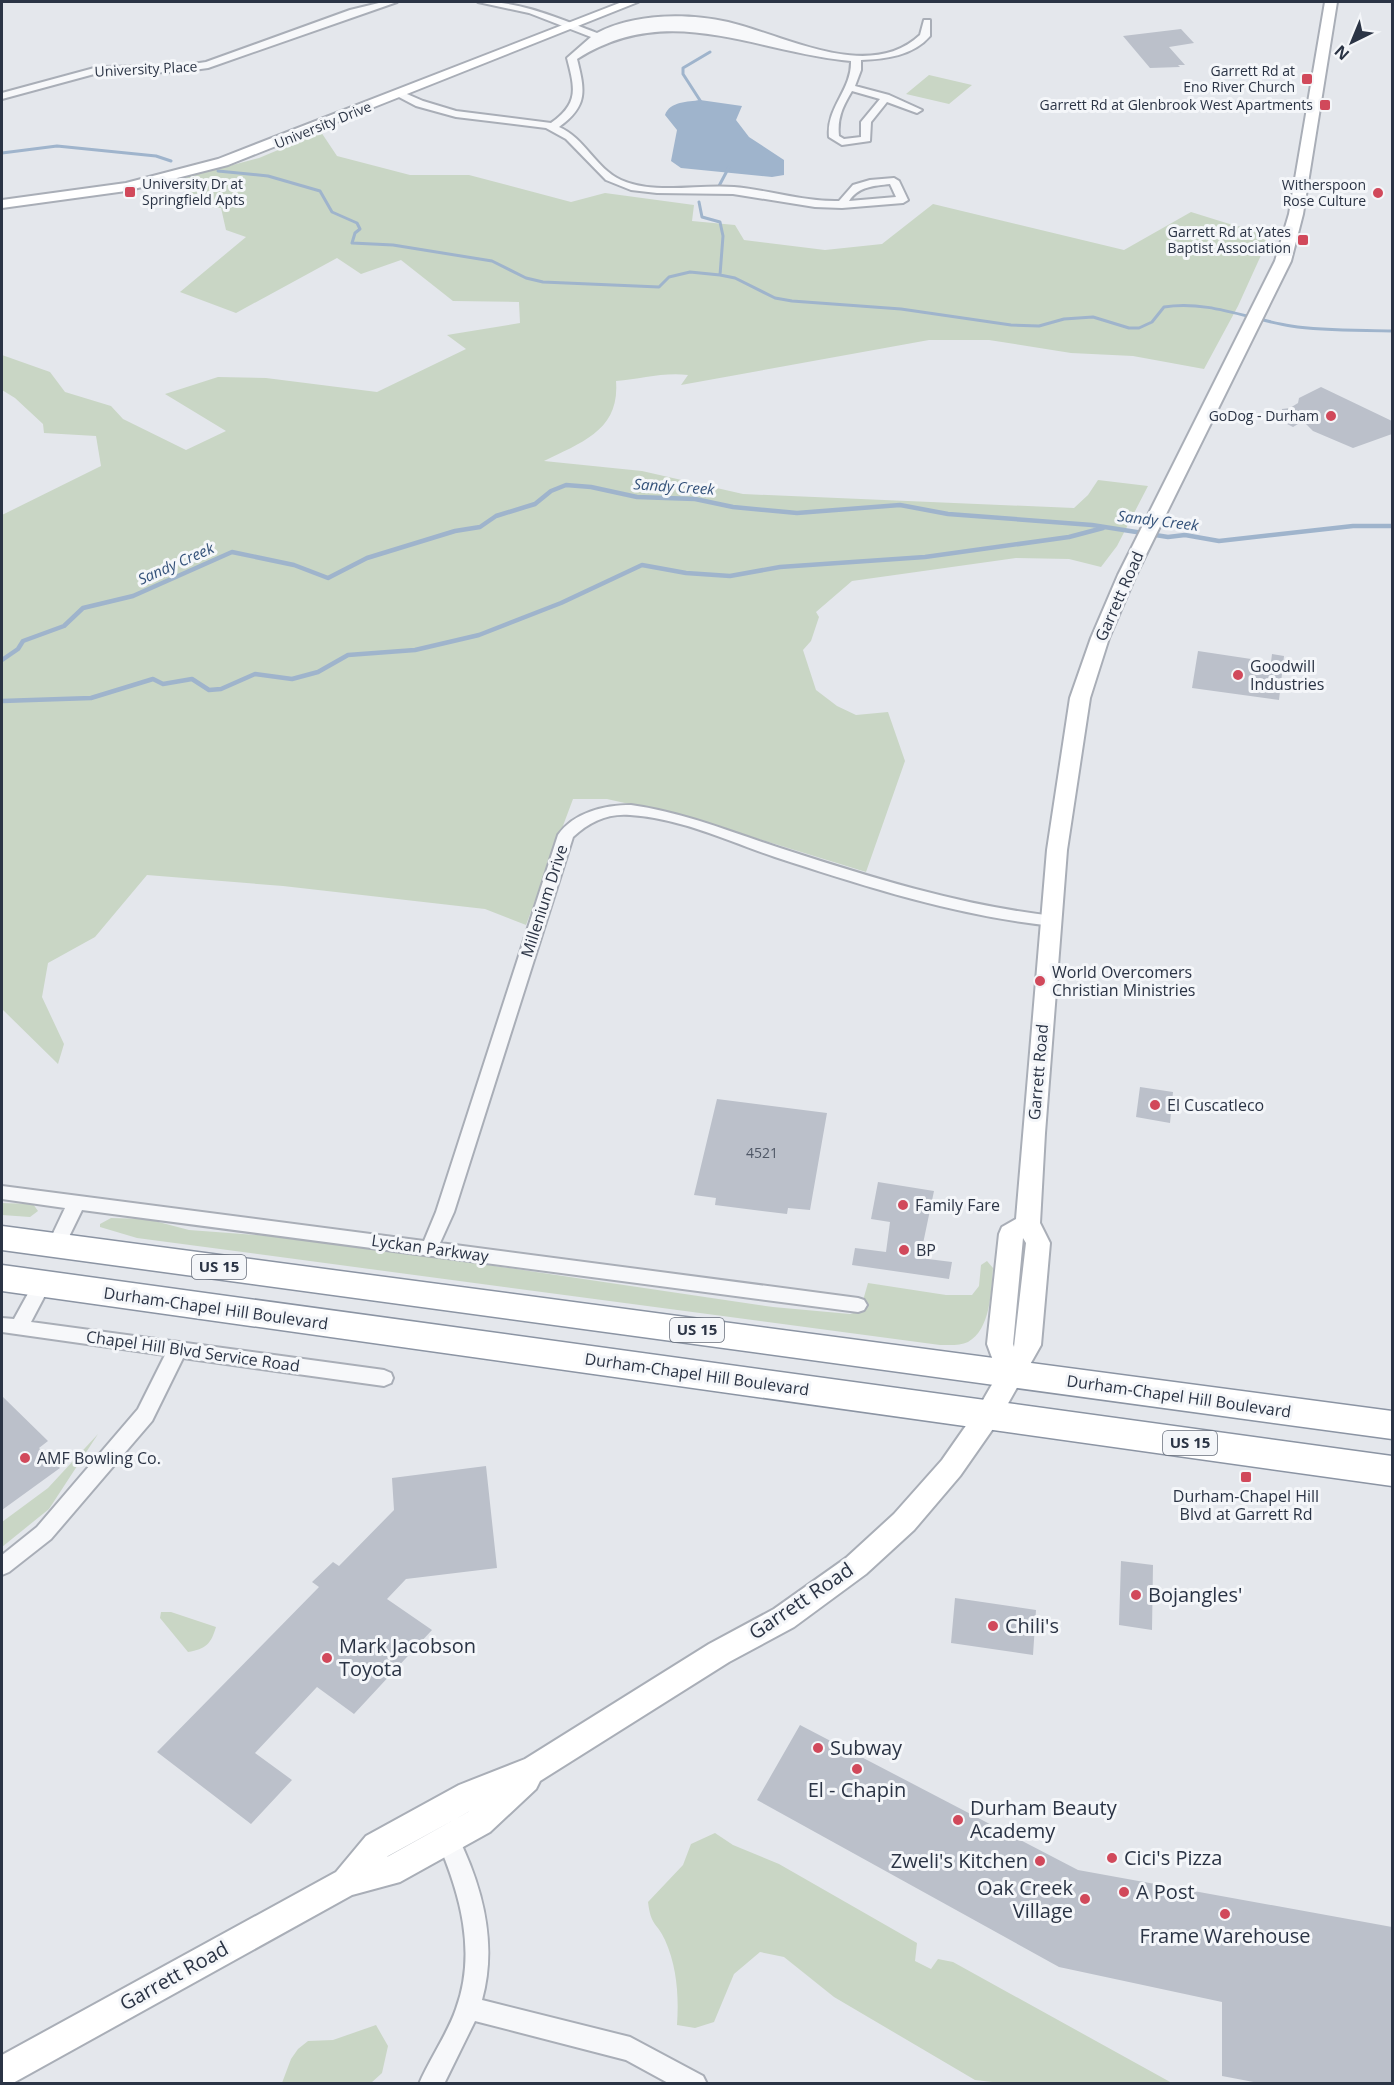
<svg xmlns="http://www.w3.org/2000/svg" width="1394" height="2085" font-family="'Open Sans',sans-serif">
  <rect width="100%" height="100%" fill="#e4e7ec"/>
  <path fill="#c9d6c5" d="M929,75L972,85L949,104L906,94Z
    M321,132L337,156L410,175H469L571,202L605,193L694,205L692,221L735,225L744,240L825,250L882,244L933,204L1124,250L1191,212L1236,226L1272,231L1238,306L1204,369L1133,356L1071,353L989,340H929L681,385L688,375C663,372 641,379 616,381C620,430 582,442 544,461L642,471L743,494L1074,508L1088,495L1098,480L1148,486L1117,546L1101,567L1069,559L1016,558L852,581L816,612L819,617L811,641L803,650L816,690L837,706L856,715L888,712L905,761L866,872L687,817L607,799H573L526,925L485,909L283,886L147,875L95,937L48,963L42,997L64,1044L58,1064L2,1009V515L101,466L96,436L44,433L43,424L15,398L2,390V355L50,372L65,392L111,406L123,419L186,450L226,431L165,394L218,377L266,378L377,392L466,349L447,335L520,323L519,302L453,301L401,260L361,274L337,258L236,313L180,292L246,237L226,230L221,208L188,206L184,178L259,158Z
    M2,1203L33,1204L38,1211L30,1217L2,1215Z
    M111,1218L147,1219L189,1230L271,1236L360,1246L773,1307L850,1314L860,1311L868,1283L946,1295H972L979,1286L981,1265L987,1261L993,1268C991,1291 991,1329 968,1342C960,1346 949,1345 940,1345L137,1238L100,1227V1224Z
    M98,1434L49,1509L2,1547V1522L48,1488Z
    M161,1612H171L216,1627C211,1644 206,1649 188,1652L160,1618Z
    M715,1833L733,1845L779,1864L917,1943L915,1961L931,1969L938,1959L953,1962L1172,2083L1010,2084L975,2080L834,1997L784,1957L760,1952L734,1974L714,2022L695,2028L677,2025C679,1996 677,1967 665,1940C657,1922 651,1927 648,1902L683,1865L691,1844Z
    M376,2025L388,2046L382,2073L371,2083H282L291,2059L298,2049L308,2041L333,2040Z"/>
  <path fill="#9fb4cc" d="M700,100L742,106L736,120L749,137L784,160V175L772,177L681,168L671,161L677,130L665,115C670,101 688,102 700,100Z"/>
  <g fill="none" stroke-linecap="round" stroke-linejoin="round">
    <path stroke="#9fb4cc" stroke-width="3" d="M703,105L683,74V68L710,52
      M2,153L57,146L156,156L171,161
      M218,171L268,176L320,191L332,212L357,223L360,229L355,233L352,243L393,245L492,261L526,278L543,282L659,287L669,277L690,272L720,275L735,278L775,298L792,301L901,309L1011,325L1039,326L1064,319L1093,317L1129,328H1139L1152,322L1164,307C1208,300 1248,319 1291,326C1324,331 1358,330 1392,331
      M719,186L729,167
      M699,202L702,217L720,222L723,236L720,275"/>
    <path stroke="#9fb4cc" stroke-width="4.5" d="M2,660L18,649L23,641L64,626L83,608L133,596L232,552L294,565L328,578L367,558L455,531L480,527L496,516L535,504L551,491L566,485L591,487L637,497L695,499L733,507L797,513L900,505L948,514L1092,525L1168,537L1185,535L1219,541L1353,526H1392
      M2,701L91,698L153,679L163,684L192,679L209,690L221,689L255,674L292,679L318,672L348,655L415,650L479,635L561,603L642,565L686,573L730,576L780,567L925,557L1069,537L1103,528"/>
  </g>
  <path fill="#bbc0ca" d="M1181,29L1194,43L1169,47L1185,65H1178L1180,67L1150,68L1123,36Z
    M1321,387L1392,421V434L1353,448L1313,431L1303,421L1293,427L1281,421L1282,409L1290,408L1298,403L1299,398Z
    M1198,651L1271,662L1272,654L1284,656L1279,700L1192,688Z
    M1140,1087L1173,1092L1170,1123L1136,1117Z
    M717,1099L827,1113L810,1210L788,1208L787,1214L715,1205L716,1198L694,1195Z
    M878,1182L934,1191L920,1258L952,1262L949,1279L852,1265L855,1248L886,1252L890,1222L871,1219Z
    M2,1396L48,1441L39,1448L60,1468L2,1510Z
    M486,1466L497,1568L406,1579L387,1599L432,1630L354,1714L317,1687L255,1753L292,1780L251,1824L157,1752L319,1587L312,1582L333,1562L339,1566L394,1510L392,1478Z
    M1121,1561L1153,1565L1152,1630L1119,1625Z
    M955,1598L1036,1610L1033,1655L951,1643Z
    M800,1725L1078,1870L1392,1927V2084H1264L1222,2076V2002L1059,1967L757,1800Z"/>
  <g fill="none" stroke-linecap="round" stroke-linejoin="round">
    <defs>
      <path id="street" d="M383,2H397L208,68L179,72L98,73L2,99V93L98,67L179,66L206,62L350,10Z
        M478,2C519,0 560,19 597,33C635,13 687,13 728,22C784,35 869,83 920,35L924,20H930V36C913,56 885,59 861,60V70L855,86L889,95L922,110L917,113L887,102L871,122L870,141L842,145L829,137C826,107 852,90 851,61C753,52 670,0 577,59C585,91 588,106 559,127C585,138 595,168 621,180C655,195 698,184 734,187C770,190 803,202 839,201L853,185L870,180L894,178L899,181L908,200L903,203L842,208L815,207L733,194L657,193L631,190L606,180L566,139L546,128L456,117L416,106L397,96V92L400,91L423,101L456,111L551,123C579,103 575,89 567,58L591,37L529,13ZM852,91L880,99L861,122V137L844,139L839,136C837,118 843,106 852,91ZM890,184L896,197L849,201C859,186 874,186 890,184Z
        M631,805C682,812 731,832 780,848C870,877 958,905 1053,916L1061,921L1053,926C957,916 867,887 775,857C728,841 680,818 630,815C608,813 589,822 573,837L454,1212L440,1243L858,1298L864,1300L867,1305L864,1310L858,1312L82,1210L62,1251H50L47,1246L65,1208L2,1199V1186L424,1241L436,1212L558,835C574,812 605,805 631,805Z
        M42,1277L48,1279L51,1284L31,1322L384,1370L391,1373L393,1378L391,1383L384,1386L183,1358L152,1421L51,1539L9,1572L2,1575V1555L37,1527L138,1409L165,1355L2,1332V1318L14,1319L36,1279Z
        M448,1830L456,1833C482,1885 498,1942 482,2000L630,2037L703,2076L707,2084H670L626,2060L475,2021L444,2084H419C430,2058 447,2035 456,2009C477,1952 460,1893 437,1840L440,1833Z"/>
      <path id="secondary" d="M622,2H638L228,165L126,191L2,208V200L126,183L218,159Z
        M1325,2H1337L1303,214L1291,261L1136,575L1109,638L1090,698L1067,850L1045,1133L1040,1223L1050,1243L1041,1345L997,1423L960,1476L914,1530L866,1574L794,1627L729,1662L540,1781L536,1789L490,1832L400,1882L352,1895L13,2083L2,2084V2055L336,1872L366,1836L459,1785L525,1759L709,1644L774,1609L846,1558L894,1514L942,1460L979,1407L998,1374L987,1344L999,1234L1002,1227L1016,1219L1047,850L1070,698L1091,638L1118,575L1275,261L1289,214ZM1023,1238L1026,1243L1014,1347L1013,1344ZM470,1811L468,1812L387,1857L388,1856Z"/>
      <path id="highway" d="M2,1226L1392,1411V1439L2,1250Z
        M2,1265L1392,1456V1486L2,1291Z"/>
    </defs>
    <use href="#street" stroke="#a9aeb7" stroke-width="4"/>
    <use href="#secondary" stroke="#a9aeb7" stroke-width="4"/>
    <use href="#highway" stroke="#8b94a3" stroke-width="3"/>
    <use href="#street" fill="#f7f8fa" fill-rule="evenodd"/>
    <use href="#secondary" fill="#fff" fill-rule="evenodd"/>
    <use href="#highway" fill="#fff" fill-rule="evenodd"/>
  </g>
  <g fill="#d1495b" stroke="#f4f6f9" stroke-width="2">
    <rect x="1301" y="73" width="12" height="12" rx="3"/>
    <rect x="1319" y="99" width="12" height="12" rx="3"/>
    <rect x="124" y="186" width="12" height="12" rx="3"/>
    <circle cx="1378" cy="193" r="6"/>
    <rect x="1297" y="234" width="12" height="12" rx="3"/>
    <circle cx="1331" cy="416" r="6"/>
    <circle cx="1238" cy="675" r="6"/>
    <circle cx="1040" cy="981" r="6"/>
    <circle cx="1155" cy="1105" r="6"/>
    <circle cx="903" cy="1205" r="6"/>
    <circle cx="904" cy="1250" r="6"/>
    <circle cx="25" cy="1458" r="6"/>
    <rect x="1240" y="1471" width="12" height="12" rx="3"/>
    <circle cx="1136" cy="1595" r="6"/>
    <circle cx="993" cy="1626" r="6"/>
    <circle cx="327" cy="1658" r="6"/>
    <circle cx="818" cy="1748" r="6"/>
    <circle cx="857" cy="1769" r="6"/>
    <circle cx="958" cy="1820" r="6"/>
    <circle cx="1112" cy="1858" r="6"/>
    <circle cx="1040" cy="1861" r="6"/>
    <circle cx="1124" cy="1892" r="6"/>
    <circle cx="1085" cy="1899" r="6"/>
    <circle cx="1225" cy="1914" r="6"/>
  </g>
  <g text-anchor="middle" stroke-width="6" stroke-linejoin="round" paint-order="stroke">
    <g font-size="14" fill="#2b3445" stroke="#f4f6f9">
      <text transform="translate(146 69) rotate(-3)" y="5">University Place</text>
      <text transform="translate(323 125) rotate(-22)" y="5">University Drive</text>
    </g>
    <g font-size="14" fill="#2b3445" stroke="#f4f6f9" text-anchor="end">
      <text x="1295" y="76">Garrett Rd at<tspan x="1295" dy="16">Eno River Church</tspan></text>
      <text x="1313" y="110">Garrett Rd at Glenbrook West Apartments</text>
      <text x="142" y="189" text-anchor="start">University Dr at<tspan x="142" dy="16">Springfield Apts</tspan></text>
      <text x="1366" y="190">Witherspoon<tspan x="1366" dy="16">Rose Culture</tspan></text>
      <text x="1291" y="237">Garrett Rd at Yates<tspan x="1291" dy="16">Baptist Association</tspan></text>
      <text x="1319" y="421">GoDog - Durham</text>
    </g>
    <g font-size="14" fill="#4f5766">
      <text x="762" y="1158">4521</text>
    </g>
    <g font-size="15" font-style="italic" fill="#34527a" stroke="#f4f6f9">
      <text transform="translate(674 487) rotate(4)" y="5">Sandy Creek</text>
      <text transform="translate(1158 521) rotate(7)" y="5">Sandy Creek</text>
      <text transform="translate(176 564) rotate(-24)" y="5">Sandy Creek</text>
    </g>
    <g fill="#f4f6f9" stroke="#676e7b" stroke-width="1.5">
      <rect x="192" y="1255" width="54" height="24" rx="4.5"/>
      <rect x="670" y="1318" width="54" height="24" rx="4.5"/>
      <rect x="1163" y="1431" width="54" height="24" rx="4.5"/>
    </g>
    <g font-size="15" font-weight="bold" fill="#2b3445">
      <text x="219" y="1272">US 15</text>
      <text x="697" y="1335">US 15</text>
      <text x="1190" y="1448">US 15</text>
    </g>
    <g font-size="16" fill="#2b3445" stroke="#f4f6f9">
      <text transform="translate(1119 596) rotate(-66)" y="6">Garrett Road</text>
      <text transform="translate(544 901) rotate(-72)" y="6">Millenium Drive</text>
      <text transform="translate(1038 1072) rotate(-85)" y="6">Garrett Road</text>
      <text transform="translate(430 1248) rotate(8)" y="6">Lyckan Parkway</text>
      <text transform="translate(216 1308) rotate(8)" y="6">Durham-Chapel Hill Boulevard</text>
      <text transform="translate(193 1351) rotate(8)" y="6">Chapel Hill Blvd Service Road</text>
      <text transform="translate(697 1374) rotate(8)" y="6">Durham-Chapel Hill Boulevard</text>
      <text transform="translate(1179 1396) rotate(8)" y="6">Durham-Chapel Hill Boulevard</text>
    </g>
    <g font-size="16" fill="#2b3445" stroke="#f4f6f9" text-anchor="start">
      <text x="1250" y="672">Goodwill<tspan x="1250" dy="18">Industries</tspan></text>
      <text x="1052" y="978">World Overcomers<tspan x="1052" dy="18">Christian Ministries</tspan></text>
      <text x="1167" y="1111">El Cuscatleco</text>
      <text x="915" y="1211">Family Fare</text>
      <text x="916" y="1256">BP</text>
      <text x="37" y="1464">AMF Bowling Co.</text>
      <text x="1246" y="1502" text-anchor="middle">Durham-Chapel Hill<tspan x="1246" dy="18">Blvd at Garrett Rd</tspan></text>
    </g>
    <g font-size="20" fill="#2b3445" stroke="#f4f6f9" text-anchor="start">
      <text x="1148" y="1602">Bojangles'</text>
      <text x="1005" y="1633">Chili's</text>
      <text x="339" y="1653">Mark Jacobson<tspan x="339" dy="23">Toyota</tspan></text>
      <text x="830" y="1755">Subway</text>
      <text x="857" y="1797" text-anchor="middle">El - Chapin</text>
      <text x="970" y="1815">Durham Beauty<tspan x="970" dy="23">Academy</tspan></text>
      <text x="1124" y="1865">Cici's Pizza</text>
      <text x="1028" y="1868" text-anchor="end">Zweli's Kitchen</text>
      <text x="1073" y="1895" text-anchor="end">Oak Creek<tspan x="1073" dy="23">Village</tspan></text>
      <text x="1136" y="1899">A Post</text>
      <text x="1225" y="1943" text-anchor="middle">Frame Warehouse</text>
    </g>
    <g font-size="20" fill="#2b3445" stroke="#f4f6f9">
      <text transform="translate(801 1601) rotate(-34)" y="7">Garrett Road</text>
      <text transform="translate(174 1976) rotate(-29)" y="7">Garrett Road</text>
    </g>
  </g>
  <rect width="1394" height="2085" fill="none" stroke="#2b3445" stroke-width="6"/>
  <g transform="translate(1352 42) rotate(223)" stroke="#f4f6f9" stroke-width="4.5" paint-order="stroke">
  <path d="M0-4.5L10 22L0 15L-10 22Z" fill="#2b3445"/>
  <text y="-9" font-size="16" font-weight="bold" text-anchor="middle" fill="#2b3445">N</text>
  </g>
</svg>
